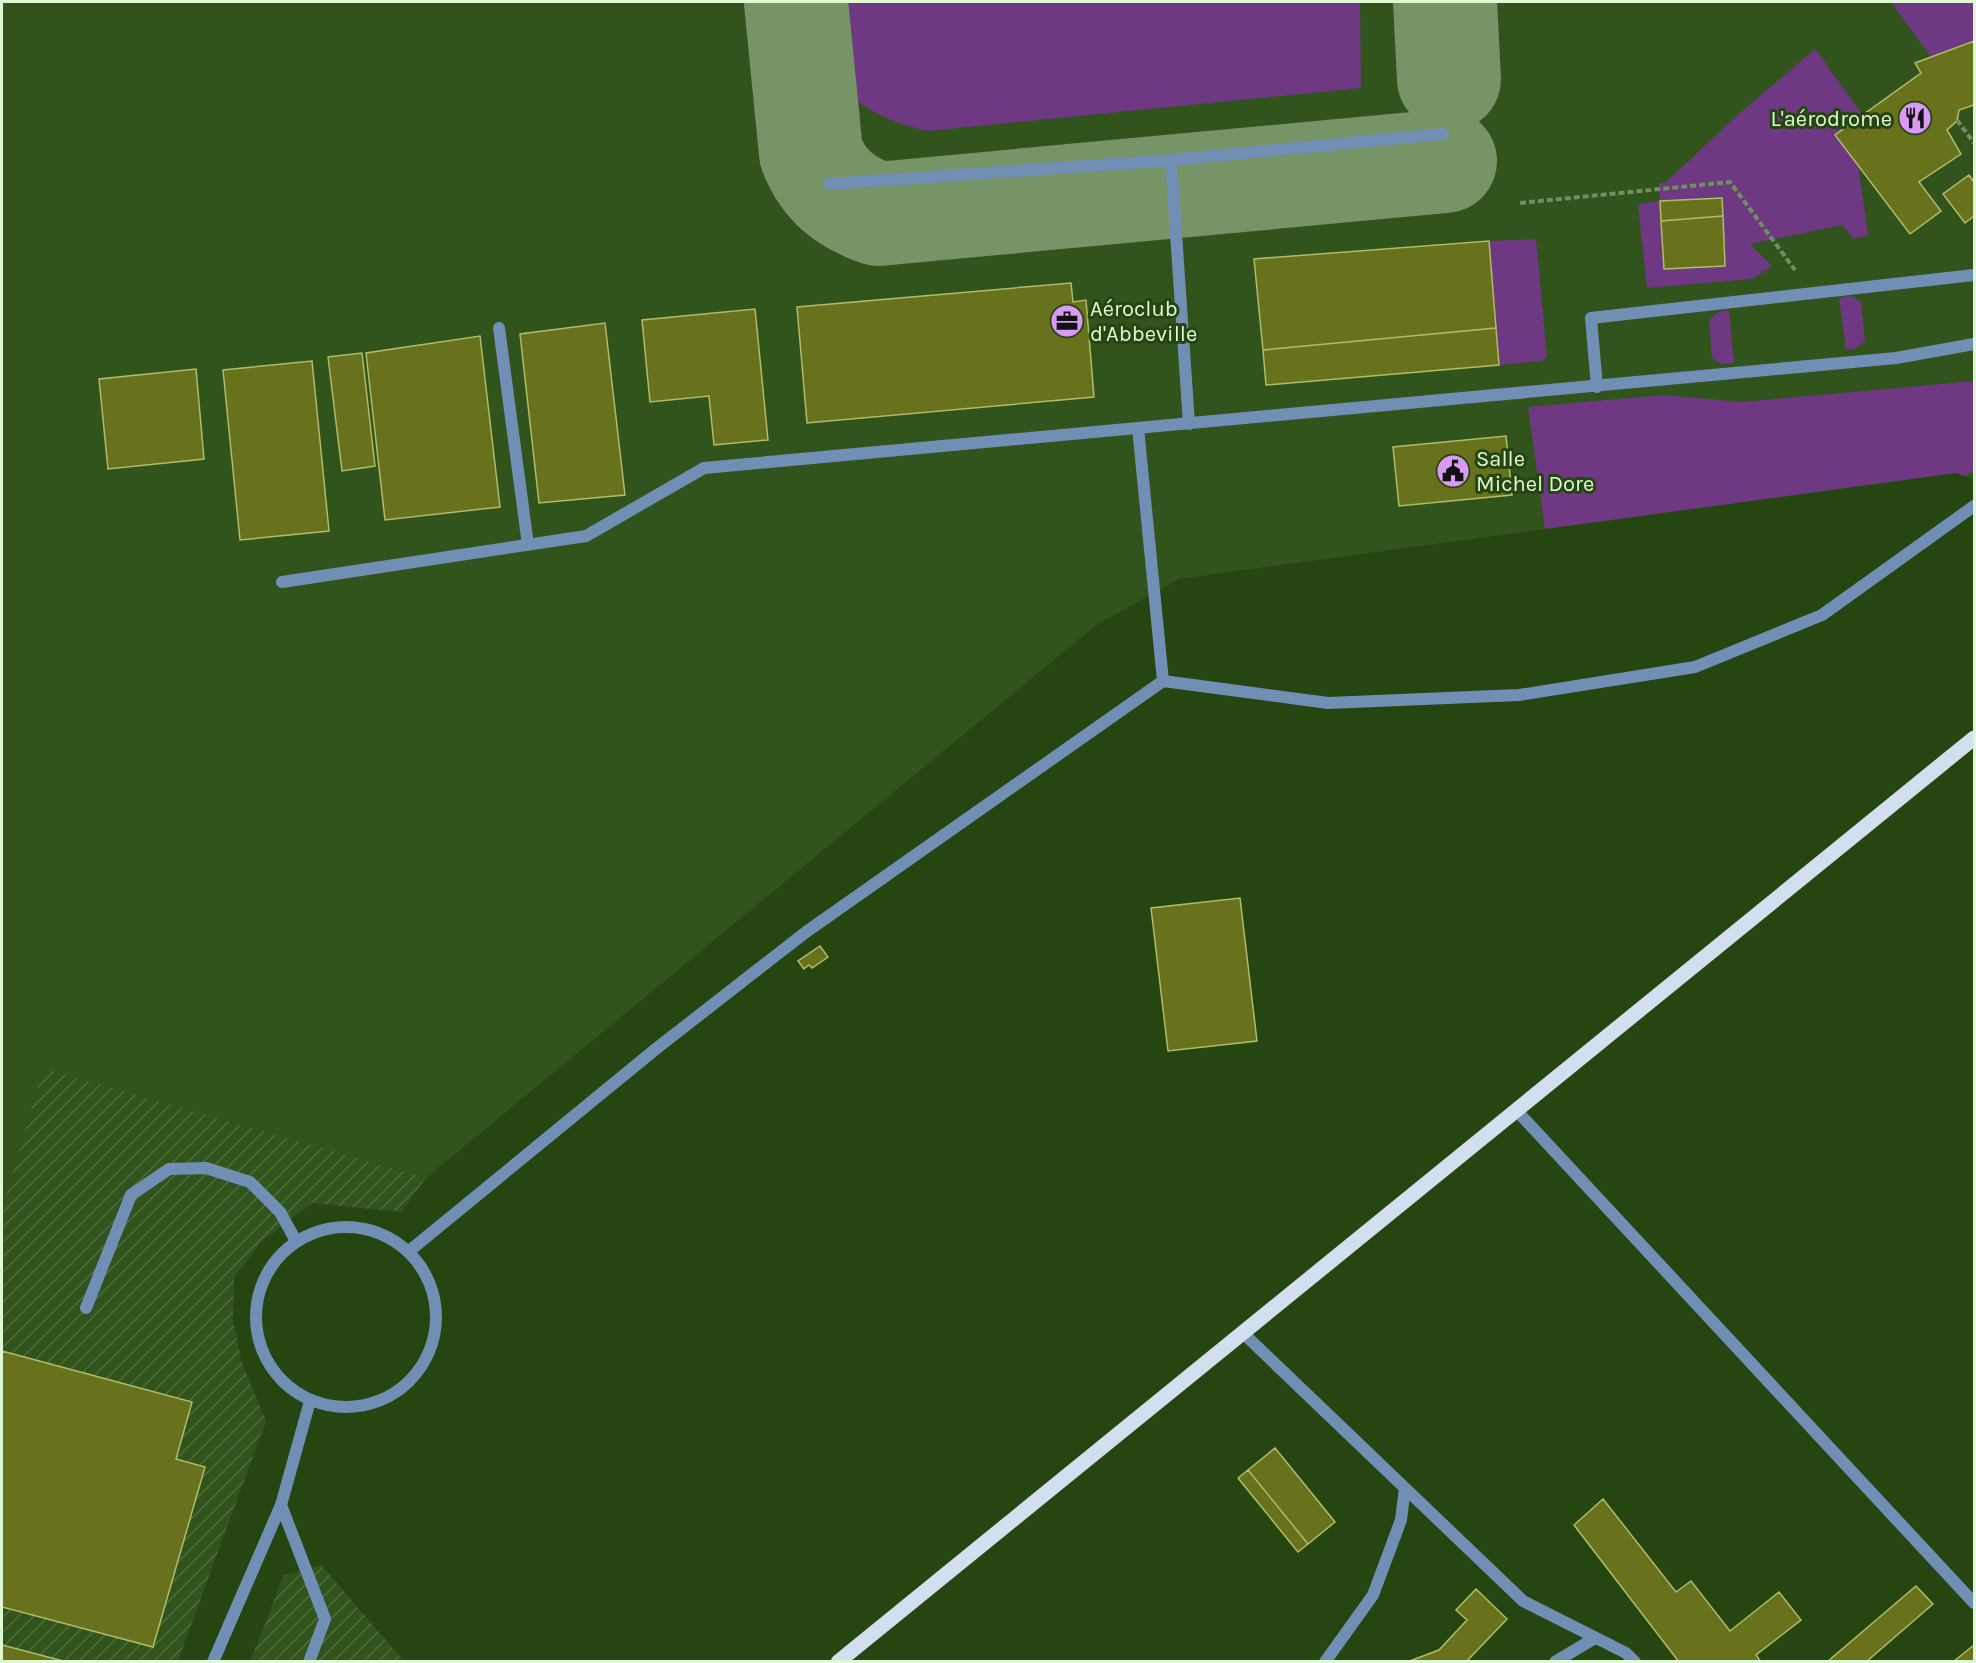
<svg xmlns="http://www.w3.org/2000/svg" width="1976" height="1663" font-family="Karla,sans-serif">
  <defs>
    <pattern id="industrial-furrows" width="10" height="10" patternUnits="userSpaceOnUse" patternTransform="scale(1.5)"><rect width="10" height="10" fill="#30541c"/><path d="M-1 1l2-2M0 10L10 0M9 11l2-2" fill="none" stroke="#4e6d3c"/></pattern>
  </defs>
  <rect width="100%" height="100%" fill="#254511"/>
  <path fill="#30541c" d="M2,2H1974V480L1956,473L1179,579L1095,626L426,1178L43,1069L2,1209Z"/>
  <path fill="url(#industrial-furrows)" d="M43,1068L426,1178L401,1212L312,1203L261,1242L234,1278L233,1321L242,1363L266,1421L178,1661L2,1662V1209Z
    M321,1565L404,1661L250,1662L284,1575Z"/>
  <path fill="#6e3883" d="M818,2H1360L1361,88L928,131C882,121 834,99 824,47C821,32 820,17 818,2Z
    M1891,2H1974V41L1931,57Z
    M1815,49L1863,115L1858,165L1868,235L1853,239L1843,225L1750,244L1772,266L1752,279L1647,288L1638,204L1660,201L1659,183H1665L1742,111Z
    M1536,239L1547,357L1541,361L1499,365L1489,241Z
    M1851,296L1861,302L1865,341L1856,348L1846,350L1839,298Z
    M1729,310L1734,363L1722,364L1712,358L1709,320L1718,312Z
    M1974,381V470L1965,476L1956,473L1545,529L1528,407L1663,395L1741,402Z"/>
  <g fill="none" stroke-linecap="round" stroke-linejoin="round">
    <path stroke="#779467" stroke-width="104" d="M796,2L811,153C824,186 845,202 878,214L1445,161
      M1445,2L1449,79"/>
  </g>
  <path fill="#68721c" stroke="#b0bc69" stroke-width="1.5" d="M1974,41V105L1959,110L1957,121L1947,130L1961,154L1919,182L1941,211L1910,234L1835,135L1921,73L1915,63Z
    M1969,175L1974,182V216L1965,223L1943,194Z
    M1722,198L1723,216L1661,221L1660,201Z
    M1723,216L1725,266L1664,269L1661,221Z
    M1489,241L1496,328L1263,350L1254,259Z
    M1071,283L1073,302L1086,300L1094,397L807,423L797,307Z
    M755,309L768,440L714,445L709,396L650,402L642,320Z
    M605,323L625,495L539,503L520,334Z
    M1496,328L1499,365L1266,385L1263,350Z
    M480,336L500,507L385,520L366,353Z
    M362,353L375,466L342,471L328,357Z
    M312,361L329,531L240,540L223,370Z
    M196,369L204,459L108,469L99,379Z
    M1506,436L1512,495L1399,506L1393,447Z
    M1240,898L1257,1041L1168,1051L1151,908Z
    M820,946L828,957L812,968L809,965L804,969L798,961Z
    M2,1351L192,1402L176,1459L205,1467L153,1647L2,1607Z
    M1275,1448L1335,1522L1308,1544L1248,1470Z
    M1248,1470L1308,1544L1298,1552L1238,1478Z
    M1603,1499L1676,1592L1691,1581L1730,1631L1779,1592L1801,1620L1756,1655L1761,1662H1679L1574,1525Z
    M1916,1586L1933,1604L1866,1662H1827Z
    M1476,1589L1507,1619L1466,1662H1407L1439,1650L1467,1620L1456,1610Z
    M2,1645L67,1662H2Z
    M1974,1645V1662H1953Z"/>
  <g fill="none" stroke-linecap="round" stroke-linejoin="round">
    <path stroke="#718e61" stroke-width="4" stroke-dasharray="6 3" stroke-linecap="butt" d="M1957,120L1974,143
      M1520,203L1730,182L1795,270"/>
    <path stroke="#718fb5" stroke-width="12" d="M829,184L1171,160
      M499,328L528,545
      M1597,387L1591,318L1974,275
      M1189,424L1171,160L1443,134
      M1138,428L1163,681
      M282,582L586,536L704,468L1896,358L1974,344
      M256 1317a90 90 0 1 1 180 0a90 90 0 1 1-180 0Z
      M408,1252L657,1048L806,932L1163,681L1328,703L1519,695L1695,667L1822,615L1974,506
      M86,1308L131,1195L169,1169L206,1168L250,1182L280,1212L296,1241
      M1243,1333L1523,1601L1626,1653L1635,1662
      M281,1505L325,1619L309,1662
      M213,1662L281,1505L310,1401
      M1325,1662L1373,1595L1401,1520L1405,1488
      M1555,1662L1595,1638"/>
    <path stroke="#718fb5" stroke-width="12" d="M1517,1111L1974,1603"/>
    <path stroke="#d3dfee" stroke-width="15" d="M838,1662L1974,738"/>
  </g>
  <defs>
    <symbol id="restaurant-disc" viewBox="-11 -11 22 22"><circle r="9.5" fill="#db99f6" stroke="#254511"/><path d="M-5-6h1v4h1v-4h1v4h1v-4h1v5L-1.5 .5V6h-2V.5L-5-1ZM5-6V6H3V1.5H1.5Q1.5-4 5-6Z" fill="#111"/></symbol>
    <symbol id="office-disc" viewBox="-11 -11 22 22"><circle r="9.5" fill="#db99f6" stroke="#254511"/><path d="M-6-3h4V-5.5h4V-3h4V5H-6ZM-1-4.5V-3h2v-1.5ZM-6 0V1H6V0Z" fill="#111"/></symbol>
    <symbol id="civic-disc" viewBox="-11 -11 22 22"><circle r="9.5" fill="#db99f6" stroke="#254511"/><path d="M-.6-6.5H3V-4.5H.6V-3L4-1V1h2V6H-6V1h2V-1L-.6-3ZM-1.2 2.5V6h2.4V2.5Z" fill="#111"/></symbol>
  </defs>
  <g fill-rule="evenodd">
    <use href="#restaurant-disc" x="1896" y="99" width="38" height="38"/>
    <use href="#office-disc" x="1048" y="302" width="38" height="38"/>
    <use href="#civic-disc" x="1434" y="452" width="38" height="38"/>
  </g>
  <g text-anchor="middle" stroke-width="6" stroke-linejoin="round" paint-order="stroke">
    <g font-size="22" fill="#e0f9d5" stroke="#254511" text-anchor="start">
      <text x="1892" y="126" text-anchor="end">L'aérodrome</text>
      <text x="1090" y="316">Aéroclub<tspan x="1090" dy="25">d'Abbeville</tspan></text>
      <text x="1476" y="466">Salle<tspan x="1476" dy="25">Michel Dore</tspan></text>
    </g>
  </g>
  <rect width="1976" height="1663" fill="none" stroke="#e0f9d5" stroke-width="6"/>
</svg>
